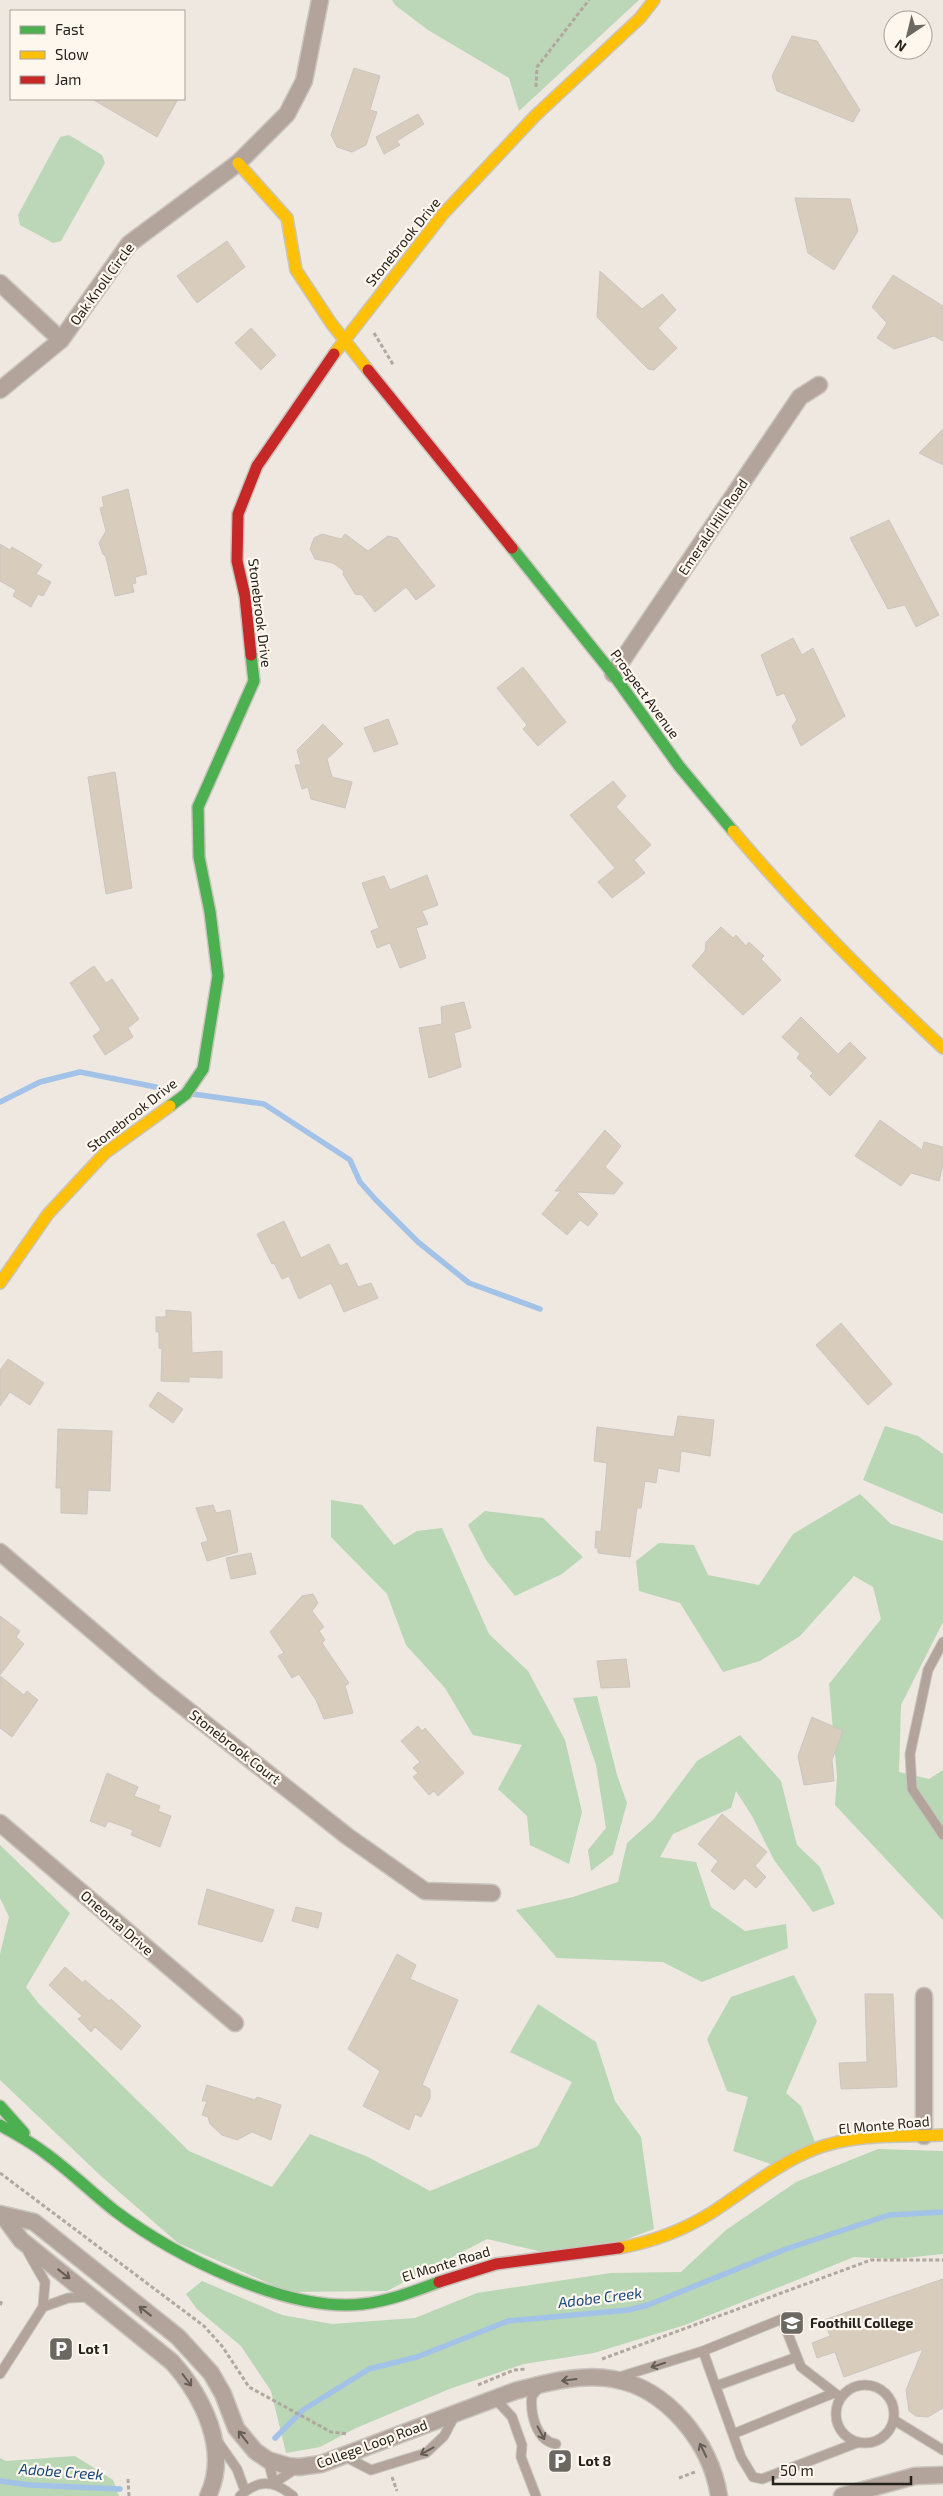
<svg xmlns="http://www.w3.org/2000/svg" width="943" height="2496" font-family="'Exo 2',sans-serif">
  <rect width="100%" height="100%" fill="#eee8e0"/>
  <path fill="#bcd6b8" d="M392,0H639L519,111L509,78L428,30L395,5Z
    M69,135L102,155L105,163L61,241L53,243L20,225L18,215L60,137Z"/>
  <path fill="#b9d6b5" d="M885,1426L918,1436L943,1454V1514L863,1480Z
    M860,1494L891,1524L943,1541V1622L901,1705L899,1772L929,1779L943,1770V1920L835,1805L837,1777L829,1684L881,1619L873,1587L854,1576L800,1636L760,1661L723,1672L680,1603L639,1591L636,1561L659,1543L694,1545L708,1575L759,1585L793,1534Z
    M331,1500L362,1505L394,1545L417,1531L442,1528L489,1634L528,1671L565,1740L582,1812L569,1864L530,1845L527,1816L498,1789L522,1745L473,1735L445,1688L406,1645L387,1594L331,1537Z
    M485,1511L543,1518L583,1557L562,1574L515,1596L486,1560L468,1525Z
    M597,1696L617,1775L627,1803L613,1854L591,1871L588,1850L606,1828L596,1765L573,1698Z
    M740,1735L781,1781L797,1845L820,1867L835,1904L813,1912L774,1860L752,1816L736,1791L731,1808L673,1834L660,1857L696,1862L711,1907L745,1931L786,1924L788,1948L702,1982L663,1962L557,1958L516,1910L573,1897L618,1882L627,1843L653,1820L697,1761Z
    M0,1845L70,1913L26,1987L39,2004L189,2151L272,2187L310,2134L368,2157L430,2191L538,2146L572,2082L510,2052L538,2004L596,2042L615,2101L641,2137L654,2229L573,2259L487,2239L387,2291L288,2292L178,2243L102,2177L0,2080V1954L9,1917L0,1898Z
    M794,1975L817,2021L786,2093L801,2106L815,2142L779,2167L733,2151L748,2097L727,2091L707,2039L731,1997Z
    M878,2149L943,2151V2254L895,2259L854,2257L685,2325L594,2353L524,2364L452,2388L356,2428L320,2447L286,2453L271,2391L241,2346L197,2309L186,2294L202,2281L282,2315L332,2324L415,2318L477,2293L611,2273L681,2272L726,2230L796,2182Z
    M75,2456L113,2480L119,2496H0V2458L6,2461Z"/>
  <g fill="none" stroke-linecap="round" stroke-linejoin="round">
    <path stroke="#a2c2e7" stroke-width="5.5" d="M193,1094L264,1104L350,1160L360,1182L376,1200L418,1242L469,1283L540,1309
      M0,1102L40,1082L80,1072L156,1087
      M275,2438L303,2410L369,2369L417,2357L508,2321L628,2310L648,2305L786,2249L889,2215L943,2212
      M0,2481L30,2485L120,2489"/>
  </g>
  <path fill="#d8ccbd" stroke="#cbc6c0" d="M792,36L817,41L860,110L853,122L777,91L772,76Z
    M354,68L380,76L370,110L377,112L366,145L352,152L337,147L331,135Z
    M92,99H178L157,137Z
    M418,114L424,124L397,141L400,145L384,154L376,137Z
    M795,198L850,199L858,231L834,270L808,253Z
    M227,241L245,267L197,303L177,276Z
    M600,271L642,309L662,294L676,310L658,328L677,348L654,370L648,369L597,317Z
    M893,275L943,306V341L934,336L894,349L877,338L887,323L872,307Z
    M251,328L276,355L261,370L235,343Z
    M943,429V465L919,453Z
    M128,489L147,574L135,577L136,583L132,584L134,592L115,596L106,557L103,554L99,543L106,531L100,508L104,507L102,497Z
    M889,520L939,615L916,627L905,605L888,609L850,538Z
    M322,534L341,539L345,534L368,551L388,536L397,538L435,586L416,600L406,587L375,612L362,595L355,594L343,574L344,571L333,563L315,559L310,549L314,538Z
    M0,544L10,550L12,547L42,565L36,574L51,582L43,596L38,594L31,607L13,596L16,590L0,581Z
    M793,638L802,655L813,648L845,716L801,746L792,726L797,720L784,693L777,696L761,655Z
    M523,667L566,722L538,746L523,729L527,725L497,688Z
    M388,719L398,744L374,752L364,728Z
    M323,724L343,744L327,759L332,777L352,782L345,808L311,799L308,787L302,789L295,765H301L297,750Z
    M115,772L132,888L106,894L88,777Z
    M613,781L626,796L616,807L651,845L634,860L645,873L612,898L598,882L615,868L570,815Z
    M427,875L438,905L422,911L428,924L416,928L426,958L400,968L390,943L377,948L371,931L379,928L362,883L384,876L390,890Z
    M721,927L733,938L736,935L746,946L749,942L764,956L761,959L781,980L743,1015L692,966L705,951L706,942Z
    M94,966L106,983L112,979L139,1019L128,1028L133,1037L105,1055L93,1036L101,1030L70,983Z
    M464,1002L471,1028L454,1033L461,1067L429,1078L419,1028L442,1024L441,1007Z
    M801,1017L838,1054L850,1042L866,1058L830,1096L810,1076L813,1073L797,1058L800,1054L782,1037Z
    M880,1120L922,1150L924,1142L943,1147V1165L939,1181L911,1173L901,1186L855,1156Z
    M605,1130L621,1146L605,1167L623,1183L614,1194L576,1192L598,1214L588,1226L580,1220L567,1235L542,1214L561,1191H555Z
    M284,1221L301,1258L329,1244L340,1266L347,1263L358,1287L371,1283L378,1298L344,1312L331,1283L299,1299L289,1276L282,1279L274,1263L272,1264L257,1234Z
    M166,1310L191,1312L192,1353L222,1351V1378L189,1377V1382L161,1381L162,1349L159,1348V1332H156V1317H166Z
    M841,1323L892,1384L868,1405L816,1345Z
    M8,1359L44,1383L30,1405L10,1392L0,1406V1370Z
    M158,1392L183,1409L173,1423L149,1406Z
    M678,1416L714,1420L710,1456L681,1451L679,1472L658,1468L656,1483L645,1481L641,1508H637L630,1557L598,1553V1548H595L596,1531L601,1532L607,1463L594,1461L597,1427L674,1437Z
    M58,1429L112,1431L110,1491L88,1490L87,1514L61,1513V1488H56Z
    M213,1505L216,1513L230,1510L238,1552L207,1561L201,1543L208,1541L196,1508Z
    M251,1553L256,1574L231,1579L226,1558Z
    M313,1594L318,1603L312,1611L324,1627L319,1631L325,1640L322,1643L349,1683L345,1686L353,1713L324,1719L316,1700L299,1674L292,1678L278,1656L284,1653L270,1632L302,1596Z
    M0,1616L20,1631L16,1637L24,1644L0,1675Z
    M626,1659L630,1687L601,1688L597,1661Z
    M0,1676L24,1695L27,1691L38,1700L12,1737L0,1728Z
    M812,1717L843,1731L832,1760L834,1781L804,1785L798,1756Z
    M418,1726L422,1731L425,1728L464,1773L438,1796L434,1791L429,1795L413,1777L418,1773L413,1768L420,1762L401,1741Z
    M107,1773L138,1787L134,1796L160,1806L158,1811L171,1816L160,1847L131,1835L133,1830L108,1821L105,1827L90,1821Z
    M722,1814L767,1852L755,1866L766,1877L756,1888L745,1878L734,1890L711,1871L718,1861L698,1844Z
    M207,1889L274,1910L262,1942L198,1924Z
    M296,1907L322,1913L318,1928L292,1921Z
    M397,1954L416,1965L410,1979L458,2000L422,2085L430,2089V2098L421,2117L415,2114L409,2130L363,2106L380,2071L348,2049Z
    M65,1967L83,1983L85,1980L109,2001L111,1999L141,2026L121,2050L95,2027L91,2032L78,2019L82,2016L49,1985Z
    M865,1994H893L897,2087L841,2089L839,2063L867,2062Z
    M207,2085L255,2100L257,2097L281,2105L271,2140L252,2132L237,2140L222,2135L210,2124L208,2117L202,2115L207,2101H202Z
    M943,2279V2408L928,2417L916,2416L909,2411L906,2390L923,2349L844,2377L835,2352L817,2358L812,2343L830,2336L824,2320Z"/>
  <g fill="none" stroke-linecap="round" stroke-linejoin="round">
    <defs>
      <path id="lane" d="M943,1642L928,1670L910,1754L912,1789L943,1835
        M43,2307L68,2298L89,2297
        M703,2351L741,2457L753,2477L762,2479L859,2442
        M0,2374L43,2307L45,2282L28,2252
        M616,2378L703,2351L782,2319L801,2367L840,2397
        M836 2414a29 29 0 1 1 58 0a29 29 0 1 1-58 0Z
        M540,2386L532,2396C530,2413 536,2441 556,2444
        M716,2386L797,2357
        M493,2399L501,2405L512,2417L522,2445L521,2457L536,2496
        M894,2420L943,2450
        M733,2434L834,2393
        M216,2439L237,2469L245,2491
        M344,2456L371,2470L426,2453L444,2436L456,2413
        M268,2460L274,2483L297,2468
        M240,2496C258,2479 274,2480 293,2496"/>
      <path id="street" d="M0,283L61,340
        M0,390L61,340L129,244L238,163L287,114L304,81L320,0
        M613,674L800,397L819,385
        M0,1552L156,1685L347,1836L425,1891L492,1893
        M0,1823L235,2023
        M924,2136V1996
        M0,2214L34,2222L178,2337L211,2373L223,2394L236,2428L255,2451L268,2460L288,2466L299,2467L321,2464L515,2391C545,2383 582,2373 613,2379C667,2388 711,2443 719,2496
        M4,2217L21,2240L172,2362C203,2397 230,2450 208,2496
        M842,2496L915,2476L943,2475"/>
      <path id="fast" d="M512,548L613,674L679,766L733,831
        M170,1106L186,1094L203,1069L218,976L210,912L199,857L198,807L254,681L251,655
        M0,2106L24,2133
        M0,2125C15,2134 31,2142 45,2153C70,2171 91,2192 115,2211C175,2256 287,2313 363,2304C389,2301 415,2291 439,2282"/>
      <path id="slow" d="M238,163L287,218L296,270L331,323L368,370
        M334,354L443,214L535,116L640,18L654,0
        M733,831C798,908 869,979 943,1048
        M0,1283L48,1214L105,1153L170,1106
        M619,2248C652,2242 682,2231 711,2213C745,2191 777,2164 815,2149C855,2133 901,2137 943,2135"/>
      <path id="jam" d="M368,370L512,548
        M251,655L245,596L237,561L238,514L257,466L334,354
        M439,2282L496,2264L619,2248"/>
    </defs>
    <use href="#lane" stroke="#c9c4be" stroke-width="11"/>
    <use href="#street" stroke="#c9c4be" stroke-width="19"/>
    <use href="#fast" stroke="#c9c4be" stroke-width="14"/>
    <use href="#slow" stroke="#c9c4be" stroke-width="14"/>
    <use href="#jam" stroke="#c9c4be" stroke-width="14"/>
    <path stroke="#b1a79f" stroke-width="3" stroke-dasharray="4 2.5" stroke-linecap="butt" d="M536,87L537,67L589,0
      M374,333L394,366
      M0,2173L204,2326L222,2346L249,2387L331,2432L348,2434
      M0,2305L2,2301
      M602,2359L871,2260H943
      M478,2385L514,2370L526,2369
      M392,2477L397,2491
      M679,2478L695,2472
      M128,2479L129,2496"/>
    <use href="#lane" stroke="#b2a49a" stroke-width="9"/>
    <use href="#street" stroke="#b2a49a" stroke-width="16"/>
    <use href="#fast" stroke="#4caf50" stroke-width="11"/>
    <use href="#slow" stroke="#ffc107" stroke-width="11"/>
    <use href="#jam" stroke="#c62828" stroke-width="11"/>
  </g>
  <defs><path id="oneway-shaft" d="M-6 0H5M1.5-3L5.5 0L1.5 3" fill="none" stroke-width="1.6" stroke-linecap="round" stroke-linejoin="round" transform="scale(1.25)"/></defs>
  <g stroke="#645c55">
    <use href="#oneway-shaft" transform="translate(64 2274) rotate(38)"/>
    <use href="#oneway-shaft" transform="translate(145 2311) rotate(-142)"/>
    <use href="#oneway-shaft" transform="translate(658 2365) rotate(162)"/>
    <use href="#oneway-shaft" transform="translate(187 2380) rotate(53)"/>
    <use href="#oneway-shaft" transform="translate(569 2380) rotate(173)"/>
    <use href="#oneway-shaft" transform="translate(541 2433) rotate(62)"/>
    <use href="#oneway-shaft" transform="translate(243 2437) rotate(-128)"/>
    <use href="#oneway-shaft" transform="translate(703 2450) rotate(-116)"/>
    <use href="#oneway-shaft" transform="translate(427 2451) rotate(151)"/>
  </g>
  <defs>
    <symbol id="university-square" viewBox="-11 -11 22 22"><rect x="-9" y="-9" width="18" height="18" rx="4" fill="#6b6761" stroke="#fef7ee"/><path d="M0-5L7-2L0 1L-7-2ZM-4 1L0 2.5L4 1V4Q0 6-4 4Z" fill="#fff"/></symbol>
    <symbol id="parking-square" viewBox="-11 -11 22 22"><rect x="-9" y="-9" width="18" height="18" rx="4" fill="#6b6761" stroke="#fef7ee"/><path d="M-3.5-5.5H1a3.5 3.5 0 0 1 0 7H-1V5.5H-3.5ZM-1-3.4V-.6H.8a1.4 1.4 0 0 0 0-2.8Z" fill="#fff"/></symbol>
  </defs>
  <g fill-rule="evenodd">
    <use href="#university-square" x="778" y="2309" width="28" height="28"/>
    <use href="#parking-square" x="47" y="2335" width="28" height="28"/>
    <use href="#parking-square" x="546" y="2447" width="28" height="28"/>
  </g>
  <g text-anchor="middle" stroke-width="4.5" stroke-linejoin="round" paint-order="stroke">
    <g font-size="14" fill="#25211c" stroke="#fef7ee">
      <text transform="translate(403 242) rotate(-51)" y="5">Stonebrook Drive</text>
      <text transform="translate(102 284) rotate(-54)" y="5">Oak Knoll Circle</text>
      <text transform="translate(713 527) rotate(-56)" y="5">Emerald Hill Road</text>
      <text transform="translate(260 613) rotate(83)" y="5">Stonebrook Drive</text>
      <text transform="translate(645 694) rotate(54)" y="5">Prospect Avenue</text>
      <text transform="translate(132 1115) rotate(-38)" y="5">Stonebrook Drive</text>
      <text transform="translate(235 1747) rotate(38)" y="5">Stonebrook Court</text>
      <text transform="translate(117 1923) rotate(41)" y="5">Oneonta Drive</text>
      <text transform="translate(884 2125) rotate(-5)" y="5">El Monte Road</text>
      <text transform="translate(446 2264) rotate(-17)" y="5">El Monte Road</text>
      <text transform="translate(372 2444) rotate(-20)" y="5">College Loop Road</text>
    </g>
    <g font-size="14" font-weight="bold" fill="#25211c" stroke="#fef7ee" text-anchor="start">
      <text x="810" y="2328">Foothill College</text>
      <text x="78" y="2354">Lot 1</text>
      <text x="578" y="2466">Lot 8</text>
    </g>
    <g font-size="15" font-style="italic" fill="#18487b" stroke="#fef7ee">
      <text transform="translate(600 2298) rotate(-7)" y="5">Adobe Creek</text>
      <text transform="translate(61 2472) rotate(4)" y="5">Adobe Creek</text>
    </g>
  </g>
  <rect x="10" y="10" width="175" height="90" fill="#fef7ee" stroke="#a7a19a"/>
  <rect x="20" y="26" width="25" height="8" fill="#4caf50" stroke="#a7a19a"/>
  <text x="55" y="35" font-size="15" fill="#25211c">Fast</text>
  <rect x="20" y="51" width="25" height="8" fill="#ffc107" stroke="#a7a19a"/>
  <text x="55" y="60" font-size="15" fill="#25211c">Slow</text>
  <rect x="20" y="76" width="25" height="8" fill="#c62828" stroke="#a7a19a"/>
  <text x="55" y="85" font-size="15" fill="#25211c">Jam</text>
  <g transform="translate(908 35) rotate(215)"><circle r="24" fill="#fef7ee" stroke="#a7a19a"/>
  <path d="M0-4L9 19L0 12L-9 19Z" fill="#6b6761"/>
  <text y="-8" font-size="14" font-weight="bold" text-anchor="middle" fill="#25211c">N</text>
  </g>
  <path d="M773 2476v8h138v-8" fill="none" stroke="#25211c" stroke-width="2.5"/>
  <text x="780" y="2476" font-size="15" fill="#25211c" stroke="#fef7ee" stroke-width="4" paint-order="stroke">50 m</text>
</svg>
